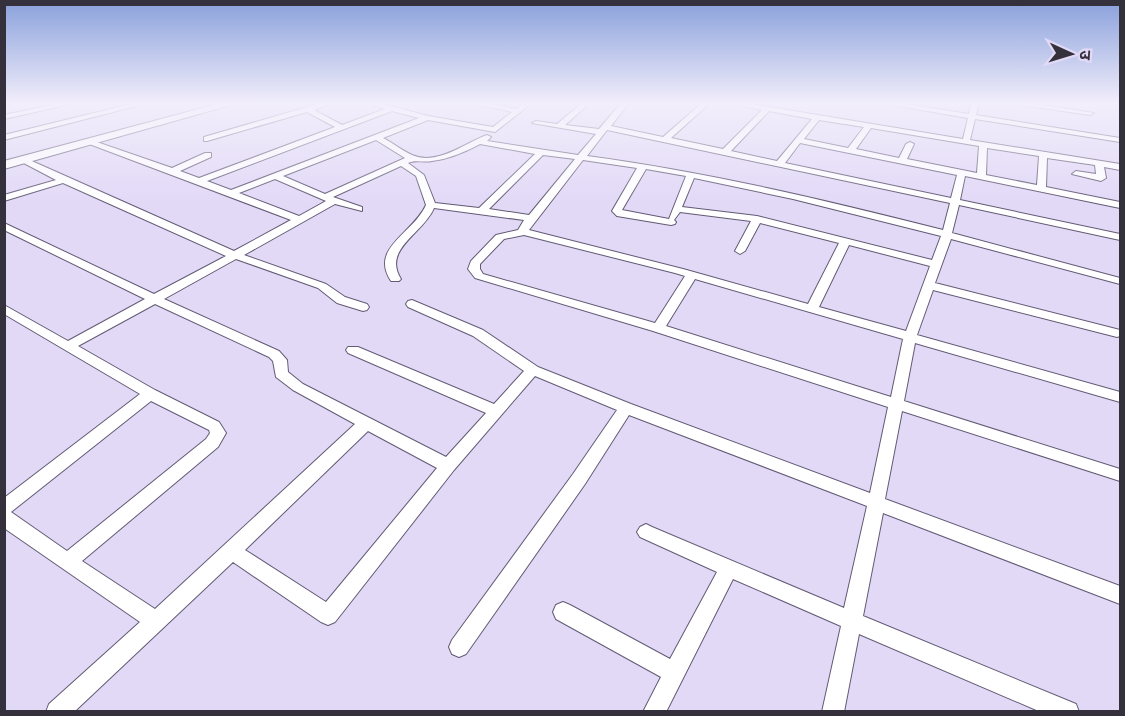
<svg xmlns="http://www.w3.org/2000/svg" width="1125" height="716" font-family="'PT Sans Narrow','Noto Sans Devanagari',sans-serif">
  <rect width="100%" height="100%" fill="#e2d9f7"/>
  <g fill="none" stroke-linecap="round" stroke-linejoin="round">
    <defs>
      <path id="street" d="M61,103H75L4,119V115Z
        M135,103H148L4,140V135Z
        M321,103H333L314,110L342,125L385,109L367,103H380L428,116L493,127L512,112L471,103H487L517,109L523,103H532L495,132L428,120L383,138C393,143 401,150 412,155C437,166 465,143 487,135L491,137L487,141L578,155L596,134L532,123L536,121L557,124L582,103H590L565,125L599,129L621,103H629L611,126L663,137L702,103H710L671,138L723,149L762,110L727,103H745L963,139L968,118L881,103H899L969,114L971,103H979L976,115L1120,138V142L975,119L970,140L1120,164V170L1104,167L1106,178L1101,181L1072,174L1076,171L1096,174L1095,165L1047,158L1046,187L1120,202V208L965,176L960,200L1120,234V240L959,205L952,233L1120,278V284L951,239L935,283L1120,330V336L1117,337L933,290L917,335L1120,392V402L915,343L904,401L1120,469V481L902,411L885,499L1120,586V604L883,513L863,616L1076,704L1079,712H1041L859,634L844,712H822L841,626L733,579L666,712H643L661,677L556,619L553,612L556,605L563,602L570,605L670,659L717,572L640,537L637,532L640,527L646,524L652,527L844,608L867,506L629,415L585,484L466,654L459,657L452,654L449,647L452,640L573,474L617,410L535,376L454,470L335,622L328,625L321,622L233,562L74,712H46L49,704L140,622L4,528V498L140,394L4,314V305L68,341L145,299L4,230V223L154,294L226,256L63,183L4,201V195L56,180L18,160L25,158L234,251L291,220L84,142L91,140L172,168L205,153H211V157L180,171L199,178L335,127L307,112L207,141H204V137ZM392,111L419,118L231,190L207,181ZM769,111L812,119L777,161L731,151ZM819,120L864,127L848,148L804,139ZM871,128L979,146L977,173L907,159L914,144L910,142L906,144L899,158L856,149ZM607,130L950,203L943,230C825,200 707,172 587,156ZM376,140L405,158L325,194L283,176ZM800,143L957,175L951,198L785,163ZM480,144L535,154L479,208L435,203L424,175L408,163C415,159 424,163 432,161C449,159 465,152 480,144ZM987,148L1039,156L1037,185L986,175ZM543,155L575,159L529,215L489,209ZM583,160L637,168L612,211L617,216L671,225L675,224L676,222L674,220L680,212L751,221L735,251L740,254L745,251L760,223L839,243L808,304L683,269L529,230ZM401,166L416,176L426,205C413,234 369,248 391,281H399L401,279C382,249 423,234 434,208L524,220L518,230L496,235L471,261L468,269L475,278L653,331L888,407L870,493L631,404L538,367L483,330L412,300L408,301L406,304L408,307L473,336L524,371L494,404L358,347H348L346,350L348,353L486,413L446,457L303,384L288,372L287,360L279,351L164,299L236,259L318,288L337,303L363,311L367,310L369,307L367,304L345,297L326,284L244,255L335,204L362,211V207L333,197ZM646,169L686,176L669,219L622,210ZM694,178L793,199L941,236L932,260L757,216L682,207ZM275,179L326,201L299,216L239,193ZM524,235L675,273L685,276L655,323L483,274L480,269V264L504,239ZM849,245L930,266L906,331L819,307ZM695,279L903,339L891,397L666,326ZM155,304L269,357L273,361L276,377L293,390L355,424L155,609L82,561L218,447L226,433L219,422L155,390L78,346ZM151,401L209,430L210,433L206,439L67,551L11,512ZM368,431L437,468L326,602L245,550Z
        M1008,103H1030L1094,113L1090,115Z"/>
      <path id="secondary" d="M221,103H238L4,169V161Z"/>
    </defs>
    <use href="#street" stroke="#635a74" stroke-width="2"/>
    <use href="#secondary" stroke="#635a74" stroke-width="2"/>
    <use href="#street" fill="#fff" fill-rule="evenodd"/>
    <use href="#secondary" fill="#fff" fill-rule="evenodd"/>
  </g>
  <linearGradient id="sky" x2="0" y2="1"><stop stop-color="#89a0db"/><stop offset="0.51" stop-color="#f2eefb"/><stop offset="1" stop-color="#f2eefb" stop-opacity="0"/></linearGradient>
  <rect width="1125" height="203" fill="url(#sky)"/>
  <rect width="1125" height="716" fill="none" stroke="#34313c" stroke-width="12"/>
  <g transform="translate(1071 54) rotate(94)" stroke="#e2d9f7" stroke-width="4.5" paint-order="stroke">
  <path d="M0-4.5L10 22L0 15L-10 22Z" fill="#34313c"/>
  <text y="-9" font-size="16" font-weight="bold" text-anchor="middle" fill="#34313c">उ</text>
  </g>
</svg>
